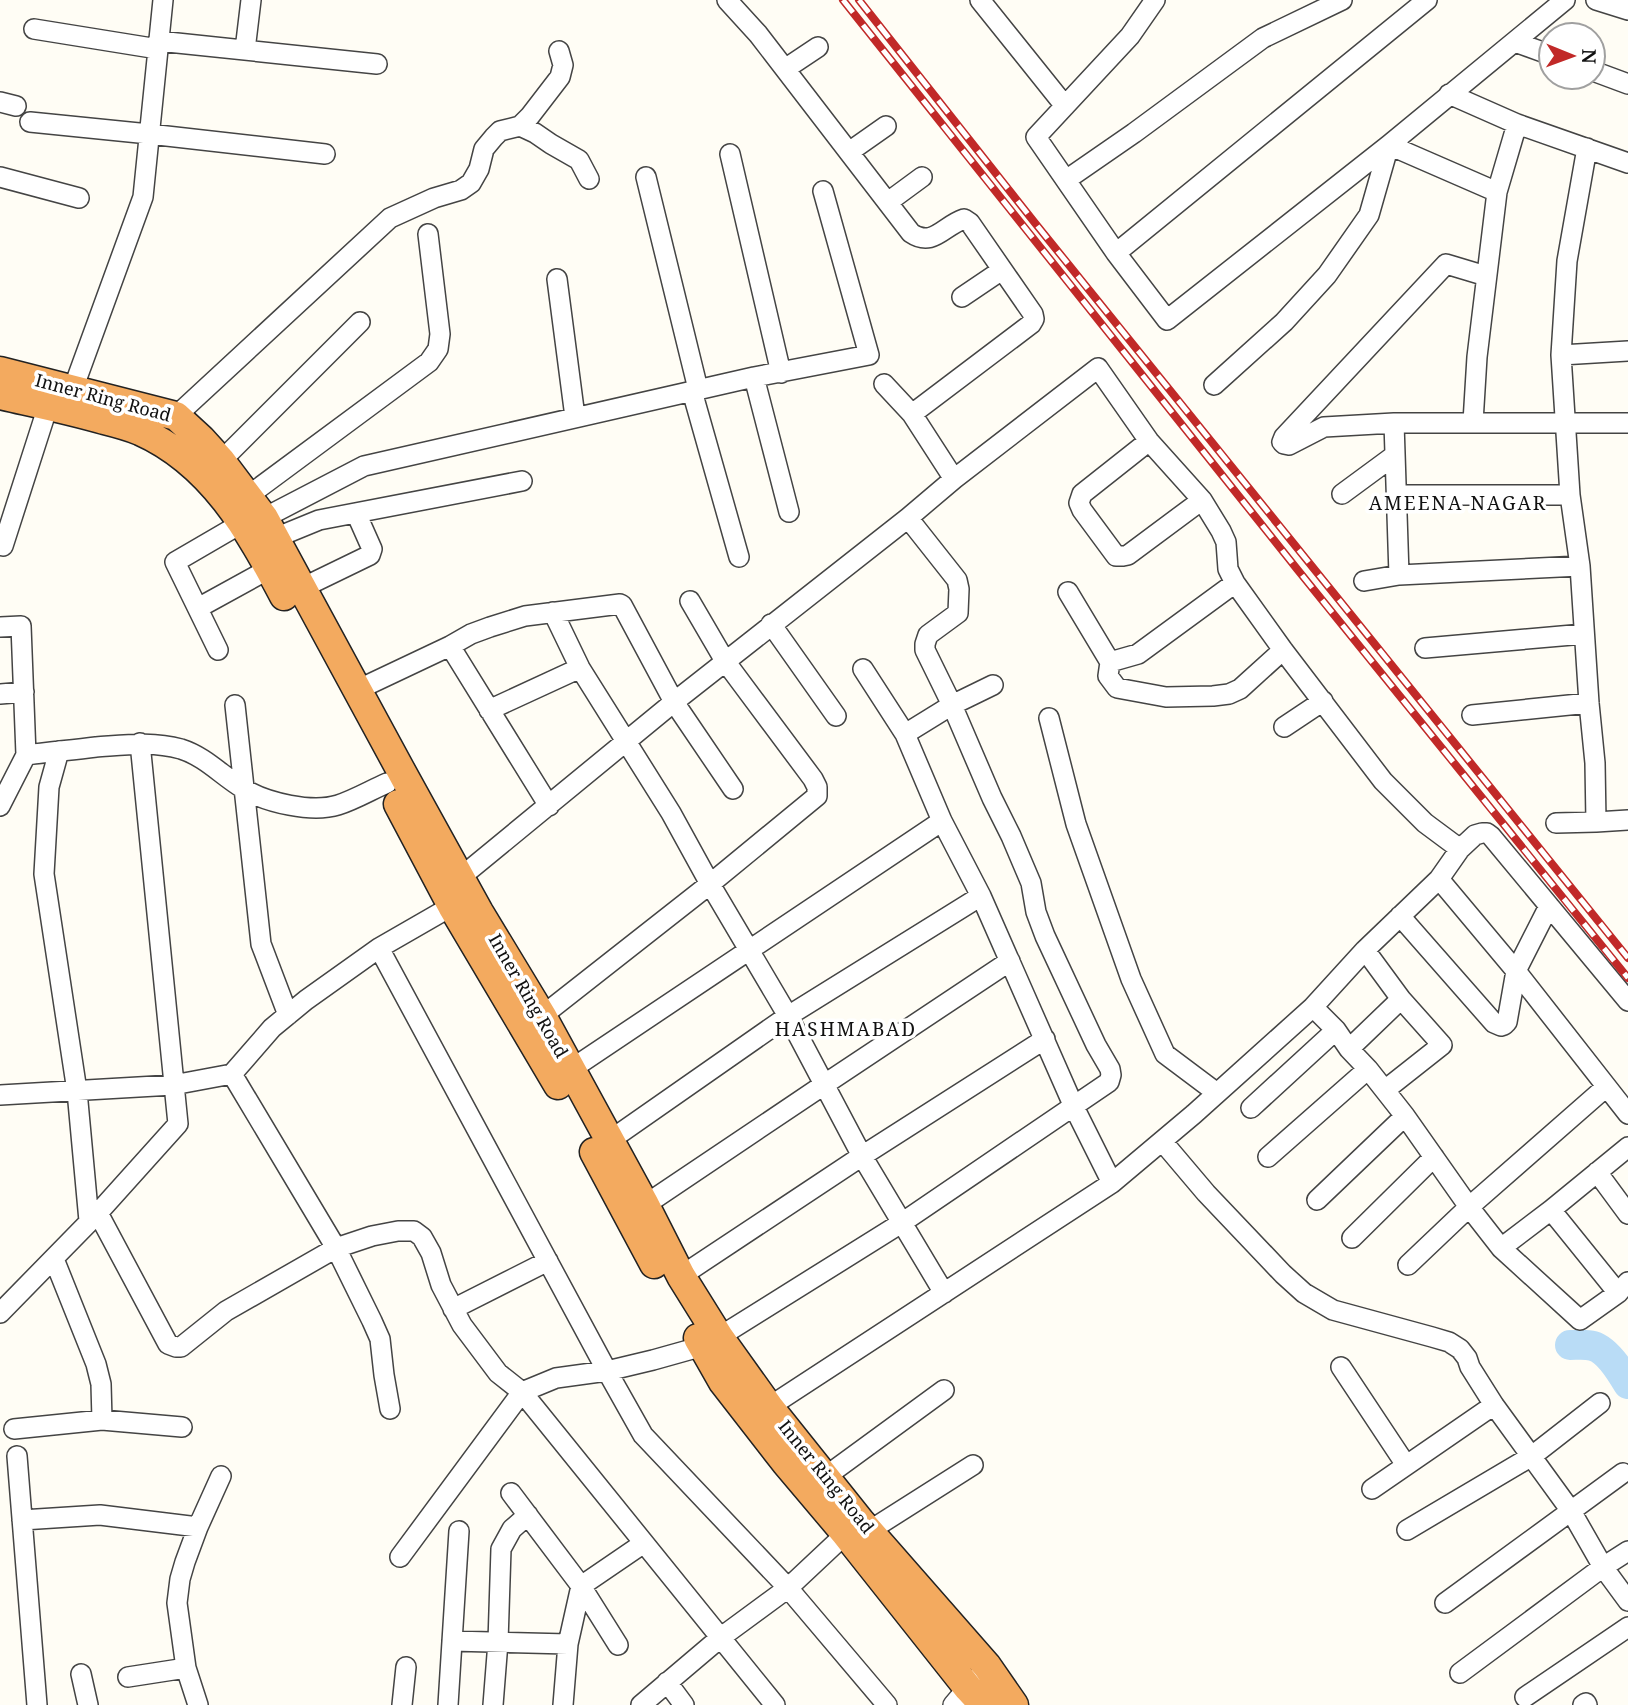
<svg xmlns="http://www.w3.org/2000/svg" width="1628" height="1705" font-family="'Noto Serif',serif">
  <rect width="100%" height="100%" fill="#fffdf5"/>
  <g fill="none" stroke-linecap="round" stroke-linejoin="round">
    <path stroke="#b9dcf6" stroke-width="30" d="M1570,1345C1577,1345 1586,1344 1593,1346C1607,1350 1621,1372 1628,1384"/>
    <defs>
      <path id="minor" d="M727,0L758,34L911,233C933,248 943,226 964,219L970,223L1033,314L1034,319L1031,324L912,414
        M980,0L1065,106
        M1155,0L1130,36L1036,137L1116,253L1167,320L1389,145L1565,0
        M1596,0L1628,10
        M34,29L158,49
        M158,41L377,64
        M1515,42L1551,55
        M245,50L251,0
        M785,69L818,47
        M1593,71L1628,84
        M1449,94L1517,124L1628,163
        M0,102L16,106
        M30,122L149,134L325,154
        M520,126L535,133L551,144L579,160L589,179
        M1587,148L1567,261L1561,355L1570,495L1580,566L1589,703L1595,763L1596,822L1628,820
        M849,152L886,126
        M730,154L781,373
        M0,177L79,198
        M646,177L698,389
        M1066,180L1134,133L1263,38L1342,0
        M888,202L922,177
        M1116,253L1427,0
        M1486,276L1446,264L1284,437L1282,442L1284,444L1289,445L1324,427L1394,423H1628
        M557,279L575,417
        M962,297L1002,270
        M1561,355L1628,351
        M754,377L789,512
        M884,384L912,414L954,479
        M1214,385L1284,322L1327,275L1369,215L1389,145L1497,192
        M73,389L143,197L163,0
        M692,391L739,557
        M176,416L390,218L434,198L461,190L471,183L479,169L484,149L494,137L500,131L520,126L530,116L560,77L563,65L559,51
        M1473,422L1477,357L1497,192L1517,124
        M1394,423L1399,575
        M1149,441L1082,494L1079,503L1082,510L1116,556H1123L1128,555L1202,500
        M221,461L360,322
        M1342,494L1395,455
        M1396,495H1570
        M248,496L429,362L438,349L440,334L428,234
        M264,518L364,466L754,377L869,355L823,191
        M275,538L319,520L522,481
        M3,546L48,406
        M1364,581L1399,575L1580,566
        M302,588L370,555L372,549L356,513
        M1068,592L1110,662L1108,676L1117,688L1166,697L1213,696L1229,694L1240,689L1283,650
        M198,608L269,569
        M553,612L580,668L671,813L710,884L788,1016L862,1156L944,1293
        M771,624L836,716
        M0,627L21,626L26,755
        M450,646L549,806
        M1425,648L1584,634
        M218,650L175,562L242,523
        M1110,662L1138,654L1235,583
        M863,669L905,734L952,705L925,650V644L928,635L958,613L959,589L957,580L908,518
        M357,690L450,646L471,634L490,627L525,616L620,604L622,605L674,702L733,789
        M0,694L24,692
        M235,705L261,944L288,1015
        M489,710L580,668
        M1472,715L1589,703
        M1049,718L1076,824L1131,979L1165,1054L1217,1093
        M1284,727L1323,701
        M905,734L942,821L981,896L1074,1107L1112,1183
        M59,751L49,787L44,874L77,1091L89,1221
        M0,806L26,755C49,752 72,750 96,747C125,745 152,741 181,749C206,757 222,776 244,789C267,803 312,813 338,805C354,800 371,790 387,783
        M1556,823L1596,822
        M1439,879L1516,971L1628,1114
        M450,886L674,702L908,518L954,479L1098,368L1149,441L1202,500L1221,531L1226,542L1228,569L1235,583L1283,650L1383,781L1425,823L1460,849
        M1400,916L1494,1023L1501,1026L1504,1025L1507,1022L1516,971L1549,906
        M379,948L607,1371L643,1435L788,1588L887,1705
        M1365,950L1401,999L1442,1045L1385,1090
        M1313,1007L1336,1030L1349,1049L1368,1069L1405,1116L1469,1207L1501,1248L1580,1320L1618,1293L1628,1282
        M542,1016L710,884L817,796V787L813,779L725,661L690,601
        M1349,1049L1401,999
        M570,1070L942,821
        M232,1074L336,1248L372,1321L380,1339L384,1375L390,1409
        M0,1095L173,1085L232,1074L272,1028L306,1000L379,948L452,906
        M1251,1108L1336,1030
        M609,1141L788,1016L981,896
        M1162,1141L1206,1193L1283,1274L1304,1293L1333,1310L1432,1337L1449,1342L1460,1349L1467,1358L1470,1367L1494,1405L1571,1511L1603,1567L1628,1601
        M1268,1157L1368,1069
        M1597,1172L1628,1214
        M1317,1200L1405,1116
        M645,1205L825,1084L1010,961
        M1551,1210L1618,1293
        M98,1213L168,1344L176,1347H181L226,1311L336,1248L372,1236L398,1231H414L422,1237L431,1253L441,1285L462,1325L498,1373L522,1392L775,1705
        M1352,1238L1434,1157
        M1501,1248L1551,1210L1628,1147
        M54,1259L96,1364L101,1384L102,1420L182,1427
        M1408,1265L1469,1207L1606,1087
        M681,1276L862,1156L1045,1039
        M453,1309L548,1261
        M0,1313L98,1213L178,1124L140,743
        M719,1337L903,1222L1109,1082L1111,1075L1110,1069L1096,1045L1045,936L1036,912L1031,883L1011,836L992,798L952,705L993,685
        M1341,1367L1406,1465
        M769,1407L1112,1183L1194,1114L1313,1007L1365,950L1439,879L1460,849L1475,835L1482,833H1487L1491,836L1628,1001
        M14,1429L102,1420
        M17,1456L37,1705
        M825,1477L944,1390
        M1372,1489L1494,1405
        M511,1493L581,1586L618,1645
        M22,1520L100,1515L198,1527
        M1407,1530L1532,1456L1600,1403
        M869,1531L973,1465
        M400,1557L522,1392L556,1378L607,1371L653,1360L703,1346
        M1445,1603L1623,1473
        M452,1641L568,1644
        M1460,1673L1603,1567L1628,1551
        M81,1674L88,1705
        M128,1677L186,1668
        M667,1682L684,1705
        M1525,1697L1628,1627
        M198,1705L186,1668L177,1603L180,1579L185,1562L198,1527L221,1476
        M402,1705L406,1667
        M448,1705L459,1531
        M493,1705L498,1642L501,1549L512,1529L528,1515
        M563,1705L568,1644L581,1586L644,1543
        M641,1705L720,1638L788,1588L854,1526
        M953,1705L975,1679
        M1583,1705L1586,1703L1587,1705"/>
      <path id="highway" d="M0,371L176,416L201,439L221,461L264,518L405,778L479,912L542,1016L645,1205L681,1276L719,1337L769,1407L860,1521L987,1666L1014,1705
        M0,395C35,403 70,410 104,420C116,423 128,426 140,431C212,463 249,530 284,596
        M398,804L452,906L558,1085
        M594,1152L654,1264
        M698,1338L723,1382L786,1463L846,1534L968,1688L984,1705"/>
    </defs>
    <use href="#minor" stroke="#444" stroke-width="22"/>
    <use href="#highway" stroke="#222" stroke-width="31"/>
    <use href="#minor" stroke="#fff" stroke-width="19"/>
    <use href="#highway" stroke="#f3aa5f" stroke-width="28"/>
    <defs>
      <path id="rail" d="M843,0L1297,569L1628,978
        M859,0L1035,223L1628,958"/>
    </defs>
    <use href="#rail" stroke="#c12928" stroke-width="8"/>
    <use href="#rail" stroke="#fff" stroke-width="5" stroke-dasharray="16" stroke-linecap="butt"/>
  </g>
  <g text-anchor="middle" stroke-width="7" stroke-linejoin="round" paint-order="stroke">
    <g font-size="18" fill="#111" stroke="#fff">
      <text transform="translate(103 398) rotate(15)" y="6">Inner Ring Road</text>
      <text transform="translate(528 996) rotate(60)" y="6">Inner Ring Road</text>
      <text transform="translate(826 1477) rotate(51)" y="6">Inner Ring Road</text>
    </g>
    <g font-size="19" letter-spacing="2" fill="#111" stroke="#fff">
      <text x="1458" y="510">AMEENA NAGAR</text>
      <text x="846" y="1036">HASHMABAD</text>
    </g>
  </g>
  <g transform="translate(1572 56) rotate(91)"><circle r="33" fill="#ffffff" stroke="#a0a0a0" stroke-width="2"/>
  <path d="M0-5L12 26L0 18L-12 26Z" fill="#c12928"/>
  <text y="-10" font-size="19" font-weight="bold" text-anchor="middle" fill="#111111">N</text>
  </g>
</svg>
